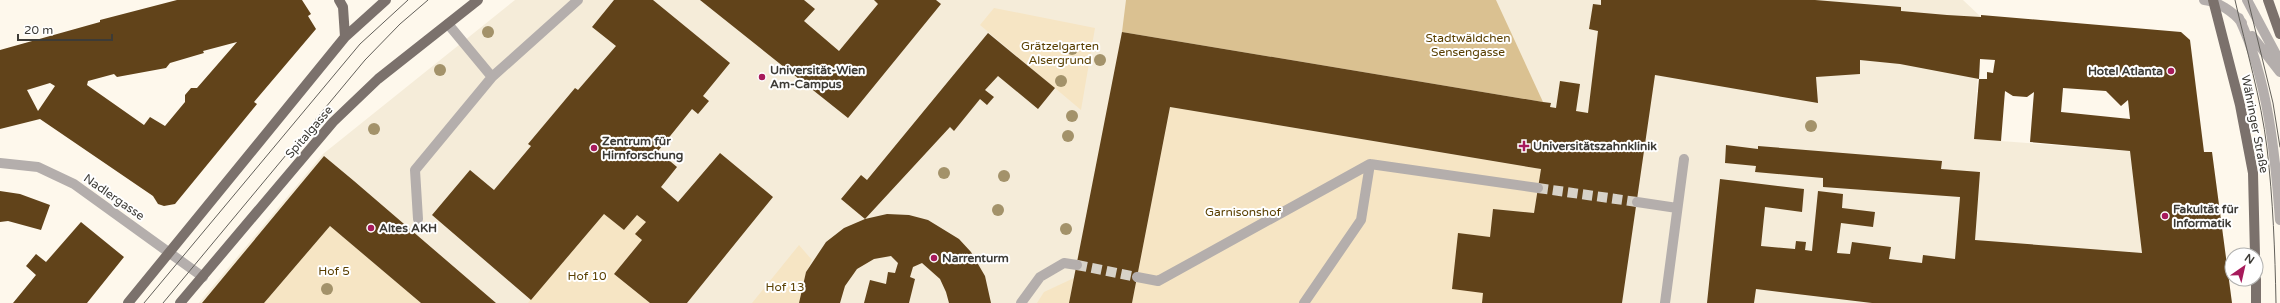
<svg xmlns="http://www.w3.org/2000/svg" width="2280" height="303" font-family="'Varela Round',sans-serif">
  <rect width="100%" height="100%" fill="#fef8ec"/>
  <path fill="#f5ecd9" d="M515,0H1963L1981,17L1974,139L2130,151L2212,152L2232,303H199L323,154Z"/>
  <path fill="#f6e5c4" d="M994,8L1095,28L1081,110L980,25Z
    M1170,107L1541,169L1534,213L1494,209L1482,303H1132Z
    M604,214L624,230L637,215L646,222L636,234L642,240L614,274L650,303H528Z
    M330,226L421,303H264Z
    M799,245L812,260L806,272L799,303H752Z
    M1074,278L1069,303H1037L1044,292Z"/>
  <path fill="#dac191" d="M1126,0H1496L1543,102L1122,32Z"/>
  <path fill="#61431a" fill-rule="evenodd" d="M177,0H302L311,14L308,16L316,29L254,102L257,104L175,204L164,206L158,204L153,196L40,119L0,129V50L100,22V20ZM237,42L197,88H191L185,95V102L165,126L150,117L144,125L87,85L88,81L114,74L117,77L166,68L170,63L204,53L203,51ZM50,83L55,86L38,111L27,90Z
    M614,0H653L730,63L703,96L709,101L698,114L692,109L658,151L677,167L661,187L678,202L720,153L773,197L687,303H650L614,274L642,240L635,234L646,222L637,215L624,230L604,214L531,300L432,215L470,170L494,190L531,146L528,144L575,88L578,90L616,46L592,27Z
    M700,0H804L815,9L804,21L839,51L878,4L874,0H936L941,4L848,118Z
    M1601,0H1815L1901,7V11L1947,15L1981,17V15L2181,32L2190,40L2204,152H2212L2232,303H1872L1756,289L1754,303H1707L1720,179L1804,189L1802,212L1765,207L1761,246L1795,249L1796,241L1806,242L1805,250L1812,251L1818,191L1843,194L1842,208L1875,212L1873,227L1841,223L1837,253L1850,254L1852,242L1891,247L1889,259L1922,263L1923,255L1955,259L1960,197L1823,187V178L1755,172L1756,166L1725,163L1726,145L1758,149V146L1942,161L1941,169L1980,172L1975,240L2142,253L2130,151L2030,142L2034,92L2027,97L2013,96L2005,91L2001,141L1974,139L1979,79H1987V72L1993,73L1995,60L1980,59L1979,79L1900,64L1860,60V74L1816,77L1818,103L1655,75L1622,303H1482L1483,293L1452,289L1458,233L1490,237L1493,209L1534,213L1541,169L1170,107L1132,303H1069L1122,32L1543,102L1551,103L1550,107L1556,108L1560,81L1580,84L1576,111L1588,113L1598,31L1589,29L1593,4L1601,5ZM2063,88L2106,91L2121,106L2128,100L2130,119L2061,112Z
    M988,33L1055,88L1038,109L998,76L985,90L994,97L987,105L980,99L954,131L950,127L865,219L841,199L861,175L867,180Z
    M324,156L354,181L496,303H421L330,226L264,303H202Z
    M0,191L20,194L50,205L41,230L8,221L0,222Z
    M887,214L909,215L928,220L959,239L971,252L985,276L991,303H949L946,292L940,279L922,263L913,267L910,277L915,279L909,303H864L870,280L886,284L888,272L895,273L898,263L891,256L874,259L857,269L845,286L840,303H799L806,272L826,242L844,228L865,219Z
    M81,222L124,257L87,303H13L36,275L26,266L36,254L46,262Z"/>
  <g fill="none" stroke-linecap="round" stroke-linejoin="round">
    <path stroke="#d7d2c8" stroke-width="10" stroke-dasharray="10 5" stroke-linecap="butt" d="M1538,188L1637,202
      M1077,265L1137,277"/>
    <path stroke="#b4aeac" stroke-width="10" d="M2204,0C2217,1 2234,12 2242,23
      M2247,0L2280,62
      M2239,18C2268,80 2275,152 2280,220
      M448,24L492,77
      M2252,36L2280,72
      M0,163L38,167L74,184L203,277
      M1637,202L1677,208
      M418,219L415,170L492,77L578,0
      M1137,277L1158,281L1370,164L1538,188
      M1021,303L1040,277L1064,263L1077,265
      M1304,303L1361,220L1370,164
      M1665,303L1684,159"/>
    <path stroke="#7b716c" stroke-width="10" d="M339,0L343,7L345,37
      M2213,0L2240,105L2253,173L2255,255
      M2268,0L2280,34
      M2256,279V303
      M128,303L345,37L386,0
      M180,303L333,122L378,79L478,0"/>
    <path stroke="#63605a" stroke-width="1" d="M2235,0C2246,49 2261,98 2267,148C2273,200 2275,251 2276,303
      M2248,0L2273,103L2280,147
      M144,303L360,44L408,0
      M163,303L365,60L400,24L428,0"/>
  </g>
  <g fill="#a3926a">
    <circle cx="488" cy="32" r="6"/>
    <circle cx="1072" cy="49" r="6"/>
    <circle cx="1100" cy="60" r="6"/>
    <circle cx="440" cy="70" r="6"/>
    <circle cx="1061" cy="81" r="6"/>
    <circle cx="1072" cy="116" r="6"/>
    <circle cx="1811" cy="126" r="6"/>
    <circle cx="374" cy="129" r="6"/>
    <circle cx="1068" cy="136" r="6"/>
    <circle cx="944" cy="173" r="6"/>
    <circle cx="1004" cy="176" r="6"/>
    <circle cx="998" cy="210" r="6"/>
    <circle cx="1066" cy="229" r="6"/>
    <circle cx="327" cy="289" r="6"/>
  </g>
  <g fill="#a71a5b" stroke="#fff" stroke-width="1.5">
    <circle cx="2171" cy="71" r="4"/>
    <circle cx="762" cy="77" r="4"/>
    <path d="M1522 140h4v4h4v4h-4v4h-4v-4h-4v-4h4z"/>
    <circle cx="594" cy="148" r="4"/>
    <circle cx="2165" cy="216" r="4"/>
    <circle cx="371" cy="228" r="4"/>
    <circle cx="934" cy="258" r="4"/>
  </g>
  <g text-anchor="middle" stroke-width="4" stroke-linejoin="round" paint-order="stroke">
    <g font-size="12" fill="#593f00" stroke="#fff">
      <text x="1468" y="42">Stadtwäldchen<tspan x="1468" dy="14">Sensengasse</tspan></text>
      <text x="1060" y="50">Grätzelgarten<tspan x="1060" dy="14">Alsergrund</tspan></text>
      <text x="1243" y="216">Garnisonshof</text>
      <text x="334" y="275">Hof 5</text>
      <text x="587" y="280">Hof 10</text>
      <text x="785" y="291">Hof 13</text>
    </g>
    <g font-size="12" font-weight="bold" fill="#3d3b36" stroke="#fff" text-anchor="start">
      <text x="770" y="74">Universität-Wien<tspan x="770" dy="14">Am-Campus</tspan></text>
      <text x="2163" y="75" text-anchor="end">Hotel Atlanta</text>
      <text x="602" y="145">Zentrum für<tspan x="602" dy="14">Hirnforschung</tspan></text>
      <text x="1533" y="150">Universitätszahnklinik</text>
      <text x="2173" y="213">Fakultät für<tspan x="2173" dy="14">Informatik</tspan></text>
      <text x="379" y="232">Altes AKH</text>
      <text x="942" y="262">Narrenturm</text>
    </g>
    <g font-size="12" fill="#3d3b36" stroke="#fff">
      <text transform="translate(2255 124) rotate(79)" y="4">Währinger Straße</text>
      <text transform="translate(309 132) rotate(-49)" y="4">Spitalgasse</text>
      <text transform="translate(114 197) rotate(35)" y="4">Nadlergasse</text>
    </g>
  </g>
  <g transform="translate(2244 267) rotate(34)"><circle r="19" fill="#ffffff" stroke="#b1b1af"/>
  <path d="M0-3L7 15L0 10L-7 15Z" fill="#a71a5b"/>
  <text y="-6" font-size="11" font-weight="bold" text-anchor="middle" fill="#3d3b36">N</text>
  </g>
  <path d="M18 34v6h94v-6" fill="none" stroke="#3d3b36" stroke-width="2"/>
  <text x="24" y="34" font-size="12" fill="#3d3b36" stroke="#ffffff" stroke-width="3" paint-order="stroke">20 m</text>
</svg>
